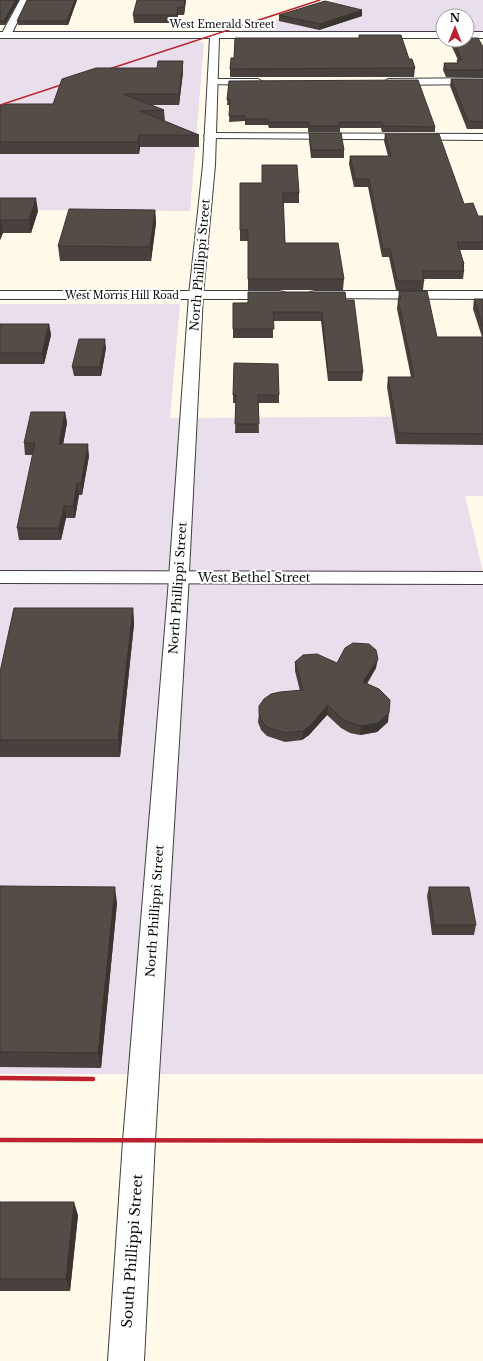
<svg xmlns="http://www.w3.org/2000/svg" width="483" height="1361" font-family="'Libre Baskerville',serif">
  <rect width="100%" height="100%" fill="#fffae9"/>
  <path fill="#e9deeb" d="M336,0H483V33H467V16H443V33H235Z
    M190,38L204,43L190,211L0,210V39Z
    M0,304H180L170,418L483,416V496H465L483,572V1074H0Z"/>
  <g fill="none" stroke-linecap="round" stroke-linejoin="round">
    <defs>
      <path id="minor" d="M20,0H28L11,35L6,38L3,37L1,35Z
        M483,78V84L388,85L383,82L388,79Z
        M214,79H258L263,82L258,85L210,84L209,82L210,80Z
        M210,133L483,134V140L206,138L204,136L206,134Z
        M0,291H279L284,292L286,295L284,298L279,299H0Z
        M315,291H483V299L310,298L308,295L310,292Z
        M0,571L483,572V584L0,583Z"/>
      <path id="tertiary" d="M0,32H443V38H219L215,165L203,295L188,592L155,1141L144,1361H108L123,1141L168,592L189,295L203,165L210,38H0Z
        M467,32H483V38H467Z"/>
    </defs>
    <use href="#minor" stroke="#3e3e3e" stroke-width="2"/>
    <use href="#tertiary" stroke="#3e3e3e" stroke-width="2"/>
    <use href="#minor" fill="#fff" fill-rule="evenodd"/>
    <use href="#tertiary" fill="#fff" fill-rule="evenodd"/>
    <path stroke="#bd212f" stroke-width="1.5" d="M103,71L320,0
      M0,105L70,82"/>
    <path stroke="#bd212f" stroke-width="4.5" d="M0,1078L93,1079
      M0,1140L483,1141"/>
  </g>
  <path fill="#48413d" d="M0,0H19L5,25H0Z
    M77,0L68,25H18L17,21Z
    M137,0H186L184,15H178L177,23H134L133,15Z
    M279,15L362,16L319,30L279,21Z
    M452,40H467L483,47V77H446L443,70L444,63H457V60H458L451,45Z
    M409,59L415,68L414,77H230V69Z
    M183,72L179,105H152L164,110L165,121L199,135V147H140L139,154H0V106L53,104Z
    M451,79H483V129H467L450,86Z
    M229,81L435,127V132H382L381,128H340V132H308V128H269L268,125H245V121L229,122L230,105H227Z
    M309,133L344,150V158H311L309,140Z
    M385,134L464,204L478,216H483V250H460L464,264V271L463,279H424V281L423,290H396L389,257H382L368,187H354L349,164L350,156H388L384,141Z
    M240,183L299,193V203H283L285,243L344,279L343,290H248V241H240Z
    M0,198L38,211L31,233H3L0,240Z
    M155,210L156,223L151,261H60L58,246Z
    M399,291L437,337H482L473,309L474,299H483V445L396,444L387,387L388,377H411L397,309Z
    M346,300L363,372L362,381H328L321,321H273V338H233V303Z
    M0,324H49L51,335L44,364H0Z
    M106,348L101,376H74L72,367Z
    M233,395H279V403H258L259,433H235L236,403H233Z
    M65,412L67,423L63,444L89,456L82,495H79L75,518H66L61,540H19L17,528L33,455H25L24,443Z
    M133,608L134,624L120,757H0V672Z
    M295,662L337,663L376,668L367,684L388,722L377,732L360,735L350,733L341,728L327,715L309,735L302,740L285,742L267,736L261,730L258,722L259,713L300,691L295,671Z
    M0,886L117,903L101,1068L0,1067Z
    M429,887L476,925L474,935H432L427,896Z
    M0,1202L78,1215L70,1291H0Z"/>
  <path fill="#3b3532" d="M16,0H19L5,25L4,21Z
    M75,0H77L68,25L67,21Z
    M185,0H186L184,15V7Z
    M178,7V15L177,23V15Z
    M362,10V16L319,30L320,24Z
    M183,61V72L179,105V94Z
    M139,135L140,147L139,154L138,142Z
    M36,198L38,211L31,233L29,220Z
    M155,210L156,223L151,261L150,247Z
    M1,220L3,233L0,240V222Z
    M49,324L51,335L44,364L42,353Z
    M105,339L106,348L101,376L100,367Z
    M65,412L67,423L61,456L59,444Z
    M88,444L89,456L82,495L81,483Z
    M77,483L79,495L75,518L73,506Z
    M64,506L66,518L61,540L59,528Z
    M133,608L134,624L120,757L118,740Z
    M378,659L376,668L362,691L363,682Z
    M328,705L327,715L309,735L302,740L303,731Z
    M389,713L388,722L377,732L360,735L361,726Z
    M115,887L117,903L101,1068L98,1053Z
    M74,1202L78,1215L70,1291L66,1279Z"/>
  <path fill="#544c47" stroke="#3b3532" d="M0,0H16L4,21H0Z
    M27,0H75L67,21H17Z
    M137,0H185L184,7H178L177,15H133Z
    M325,1L362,10L320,24L279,15Z
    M359,35H401L409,59H412L415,68L230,69L231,58H234L235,38H359Z
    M467,38H478L483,47V70H447L444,63H458L457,60H462L453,40H467Z
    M158,61H183L179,94H123L164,110L140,111L199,135H139L138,142H0V106L7,104H53L62,79L96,68H157Z
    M451,79H483V122L468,121Z
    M418,80L435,127L383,126L382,122H339L340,126H309L308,122H269L268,119H245V116H229L230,100H227L229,81Z
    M309,133H341L344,150H311Z
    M385,134H439L464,204L473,203L478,216H483V242H457L464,264H462L464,271H422L424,281H397L390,249H383L369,179H355L350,156H391Z
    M262,165H297L299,193H283L285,243H338L344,279H248V230H240V183H262Z
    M0,198H36L29,220H1L0,222Z
    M69,209L155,210L150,247L58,246Z
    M399,291H427L437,337H483V434L398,433L388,377H414L398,299H401Z
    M248,292H345L346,300H354L363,372H328L322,312H273L274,329H233V303H248Z
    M474,299H483V327Z
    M0,324H49L42,353H0Z
    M79,339H105L100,367H72Z
    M234,363L278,364L279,395H258L259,424H235L236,395H233Z
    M31,412H65L59,444H88L81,483H77L73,506H64L59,528H17L35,443H24Z
    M14,608H133L118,740H0V672Z
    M353,643L369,644L376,650L378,659L363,682L379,689L390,700L389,713L378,723L361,726L351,723L342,719L328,705L310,726L303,731L285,733L267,727L261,720L259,713V706L264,699L271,694L280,692L303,690L295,662L303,655L317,654L337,663L345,648Z
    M0,886L115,887L98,1053L0,1052Z
    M429,887H469L476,925H434Z
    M0,1202H74L66,1279H0Z"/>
  <g text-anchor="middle" stroke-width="4" stroke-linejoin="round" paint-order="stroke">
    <g font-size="10" fill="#0b0b0b" stroke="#fff">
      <text x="222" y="28">West Emerald Street</text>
      <text x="122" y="299">West Morris Hill Road</text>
    </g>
    <g font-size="12" fill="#0b0b0b" stroke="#fff">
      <text transform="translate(200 265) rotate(-85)" y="4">North Phillippi Street</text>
      <text x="254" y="582">West Bethel Street</text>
      <text transform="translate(178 588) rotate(-86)" y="4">North Phillippi Street</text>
      <text transform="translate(155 911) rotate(-86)" y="4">North Phillippi Street</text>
    </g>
    <g font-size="14" fill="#0b0b0b" stroke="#fff">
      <text transform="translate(132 1251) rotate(-86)" y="5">South Phillippi Street</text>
    </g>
  </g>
  <g transform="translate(455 28)"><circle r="19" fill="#ffffff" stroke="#9d9d9d"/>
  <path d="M0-3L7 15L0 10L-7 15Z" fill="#bd212f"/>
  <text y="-6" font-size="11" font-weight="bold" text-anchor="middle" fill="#0b0b0b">N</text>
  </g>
</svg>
